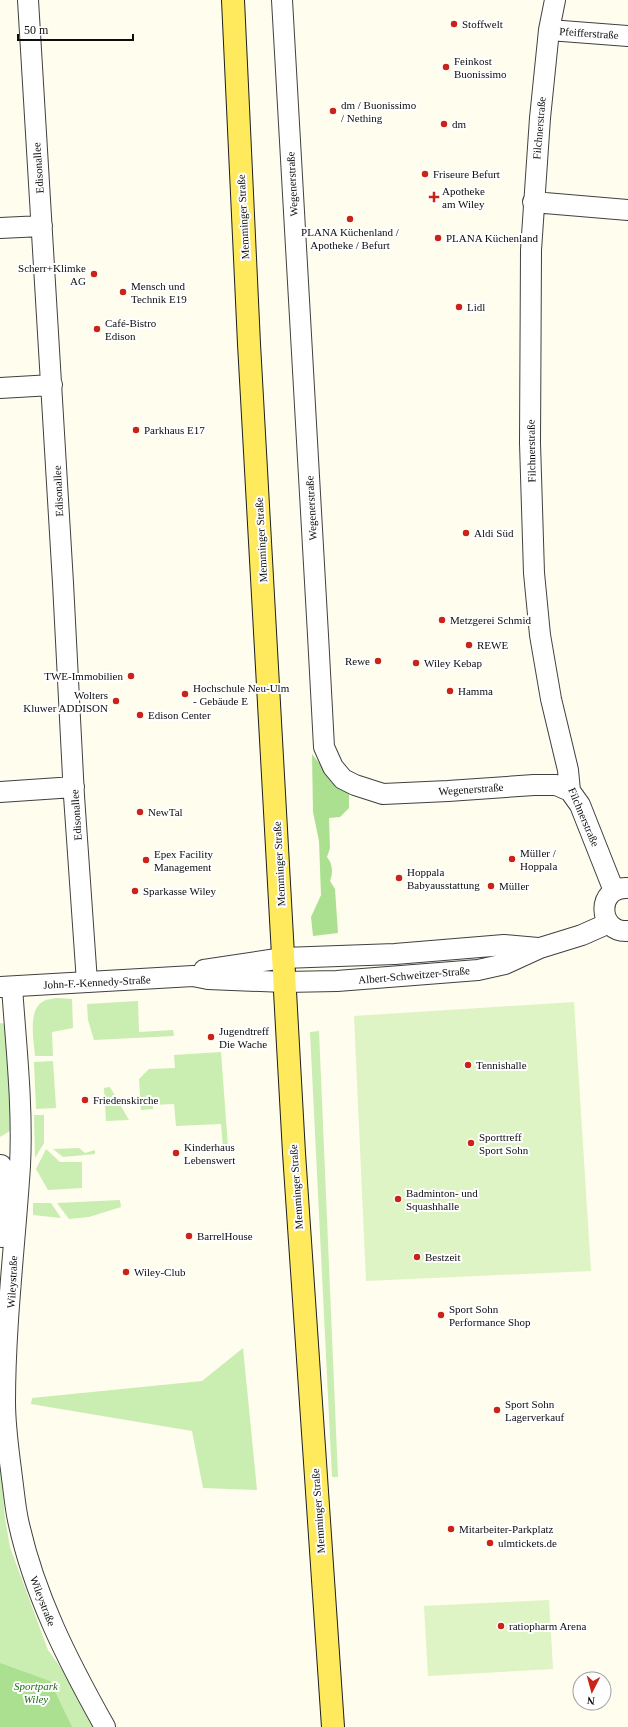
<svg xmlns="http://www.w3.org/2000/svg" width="628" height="1727" font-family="'Times New Roman',serif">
  <rect width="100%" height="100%" fill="#fffded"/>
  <path fill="#caedb2" d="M56,998L72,999L73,1028L52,1032L53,1056H35C34,1041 27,1009 44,1001C47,999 52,999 56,998Z
    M138,1001L139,1032L173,1030L174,1036L94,1040L88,1020L87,1004Z
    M0,1023L6,1024L13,1129L0,1137Z
    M319,1031L338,1477H332L310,1032Z
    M221,1052L228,1147L223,1148L221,1124L176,1126L174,1104L153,1105V1109L141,1110L139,1079L149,1069L175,1068L174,1055Z
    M53,1061L56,1108L36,1109L34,1062Z
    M110,1087L129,1120L106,1121L104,1088Z
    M34,1115H44V1143L35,1158Z
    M79,1148L85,1153L95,1150V1154L63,1157L53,1149Z
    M46,1149L60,1162H82V1188L48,1190L36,1169Z
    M120,1200L121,1207L89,1217L69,1219L57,1203Z
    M33,1203H51L61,1218L33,1215Z
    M243,1348L257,1490L203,1488L192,1431L31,1404L32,1398L202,1381Z
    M0,1438L1,1472L5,1518L10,1547L48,1650L69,1679L93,1727H0Z"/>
  <path fill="#abe090" d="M312,754L338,787L349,794V808L340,817L329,818L330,848L327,857C333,864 333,873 330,881L335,889L338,933L313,936L311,917L321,895L319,841L313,812Z
    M0,1663L50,1681L72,1727H0Z"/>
  <path fill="#def4c5" d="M574,1002L591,1271L366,1281L354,1016Z
    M549,1600L553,1669L428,1676L424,1606Z"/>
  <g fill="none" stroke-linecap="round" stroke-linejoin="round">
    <defs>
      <path id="minor" d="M28,0L63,583L74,796L87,982
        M282,0L318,635L324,747L333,767L343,779L355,785L383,794L448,791L534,785H556L570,791
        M555,0L549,30L540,118L531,250L530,443L534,573L540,635L551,699L568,770L570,791L580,805L614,891
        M549,30L628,36
        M533,202L628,210
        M0,228L42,226
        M0,388L52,385
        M0,792L74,787
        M628,888C596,886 597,933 628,931
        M204,970L283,958L395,954L504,945L538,948
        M0,987L193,976L208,979L285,982L337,981L478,970L505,964L540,948L582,935L609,923
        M12,987C16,1046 23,1106 20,1166C15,1244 5,1324 5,1402C5,1428 9,1453 12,1478C14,1492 15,1506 18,1520C34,1595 68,1661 105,1727
        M1,1165L2,1237"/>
      <path id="major" d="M233,0L249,344L294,1153L333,1727"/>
    </defs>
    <use href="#minor" stroke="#404040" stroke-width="22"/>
    <use href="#major" stroke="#1e1e1e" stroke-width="24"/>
    <use href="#minor" stroke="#fff" stroke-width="20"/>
    <use href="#major" stroke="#ffea5d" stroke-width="22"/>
  </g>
  <g fill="#ca2317" stroke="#fff" stroke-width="1.5">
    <circle cx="454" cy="24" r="4"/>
    <circle cx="446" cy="67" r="4"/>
    <circle cx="333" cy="111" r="4"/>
    <circle cx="444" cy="124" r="4"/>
    <circle cx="425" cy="174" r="4"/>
    <path d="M432 191h4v4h4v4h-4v4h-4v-4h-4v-4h4z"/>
    <circle cx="350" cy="219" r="4"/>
    <circle cx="438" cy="238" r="4"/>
    <circle cx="94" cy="274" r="4"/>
    <circle cx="123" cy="292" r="4"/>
    <circle cx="459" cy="307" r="4"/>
    <circle cx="97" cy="329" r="4"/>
    <circle cx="136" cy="430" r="4"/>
    <circle cx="466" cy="533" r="4"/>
    <circle cx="442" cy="620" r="4"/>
    <circle cx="469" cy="645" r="4"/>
    <circle cx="378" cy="661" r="4"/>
    <circle cx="416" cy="663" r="4"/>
    <circle cx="131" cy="676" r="4"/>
    <circle cx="450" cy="691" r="4"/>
    <circle cx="185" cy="694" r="4"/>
    <circle cx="116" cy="701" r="4"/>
    <circle cx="140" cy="715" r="4"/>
    <circle cx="140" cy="812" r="4"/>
    <circle cx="512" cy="859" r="4"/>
    <circle cx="146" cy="860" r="4"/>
    <circle cx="399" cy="878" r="4"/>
    <circle cx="491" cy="886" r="4"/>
    <circle cx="135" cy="891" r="4"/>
    <circle cx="211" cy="1037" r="4"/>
    <circle cx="468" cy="1065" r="4"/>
    <circle cx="85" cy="1100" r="4"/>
    <circle cx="471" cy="1143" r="4"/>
    <circle cx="176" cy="1153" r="4"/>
    <circle cx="398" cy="1199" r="4"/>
    <circle cx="189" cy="1236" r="4"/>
    <circle cx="417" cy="1257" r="4"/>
    <circle cx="126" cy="1272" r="4"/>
    <circle cx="441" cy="1315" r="4"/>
    <circle cx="497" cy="1410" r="4"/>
    <circle cx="451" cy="1529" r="4"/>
    <circle cx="490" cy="1543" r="4"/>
    <circle cx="501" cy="1626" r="4"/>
  </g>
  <g text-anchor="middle" stroke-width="4" stroke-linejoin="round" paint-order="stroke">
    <g font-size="11" fill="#0d0d0d" stroke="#fff" text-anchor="start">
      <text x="462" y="28">Stoffwelt</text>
      <text x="454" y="65">Feinkost<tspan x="454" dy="13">Buonissimo</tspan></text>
      <text x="341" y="109">dm / Buonissimo<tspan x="341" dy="13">/ Nething</tspan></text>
      <text x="452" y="128">dm</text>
      <text x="433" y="178">Friseure Befurt</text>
      <text x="442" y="195">Apotheke<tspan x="442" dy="13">am Wiley</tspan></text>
      <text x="350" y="236" text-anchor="middle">PLANA Küchenland /<tspan x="350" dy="13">Apotheke / Befurt</tspan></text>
      <text x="446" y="242">PLANA Küchenland</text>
      <text x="86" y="272" text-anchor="end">Scherr+Klimke<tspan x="86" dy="13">AG</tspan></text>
      <text x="131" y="290">Mensch und<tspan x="131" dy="13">Technik E19</tspan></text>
      <text x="467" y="311">Lidl</text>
      <text x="105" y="327">Café-Bistro<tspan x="105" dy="13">Edison</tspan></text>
      <text x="144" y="434">Parkhaus E17</text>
      <text x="474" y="537">Aldi Süd</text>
      <text x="450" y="624">Metzgerei Schmid</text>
      <text x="477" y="649">REWE</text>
      <text x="370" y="665" text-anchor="end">Rewe</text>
      <text x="424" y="667">Wiley Kebap</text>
      <text x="123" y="680" text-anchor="end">TWE-Immobilien</text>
      <text x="193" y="692">Hochschule Neu-Ulm<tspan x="193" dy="13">- Gebäude E</tspan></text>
      <text x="458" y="695">Hamma</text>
      <text x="108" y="699" text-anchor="end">Wolters<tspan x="108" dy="13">Kluwer ADDISON</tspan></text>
      <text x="148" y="719">Edison Center</text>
      <text x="148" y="816">NewTal</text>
      <text x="520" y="857">Müller /<tspan x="520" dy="13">Hoppala</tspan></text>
      <text x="154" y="858">Epex Facility<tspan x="154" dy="13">Management</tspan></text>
      <text x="407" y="876">Hoppala<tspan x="407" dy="13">Babyausstattung</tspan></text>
      <text x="499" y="890">Müller</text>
      <text x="143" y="895">Sparkasse Wiley</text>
      <text x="219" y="1035">Jugendtreff<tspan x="219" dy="13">Die Wache</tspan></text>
      <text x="476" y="1069">Tennishalle</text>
      <text x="93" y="1104">Friedenskirche</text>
      <text x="479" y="1141">Sporttreff<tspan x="479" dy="13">Sport Sohn</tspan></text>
      <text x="184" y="1151">Kinderhaus<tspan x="184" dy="13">Lebenswert</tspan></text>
      <text x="406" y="1197">Badminton- und<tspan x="406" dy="13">Squashhalle</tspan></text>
      <text x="197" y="1240">BarrelHouse</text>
      <text x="425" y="1261">Bestzeit</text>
      <text x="134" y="1276">Wiley-Club</text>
      <text x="449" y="1313">Sport Sohn<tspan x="449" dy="13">Performance Shop</tspan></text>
      <text x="505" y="1408">Sport Sohn<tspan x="505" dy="13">Lagerverkauf</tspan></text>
      <text x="459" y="1533">Mitarbeiter-Parkplatz</text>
      <text x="498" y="1547">ulmtickets.de</text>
      <text x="509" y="1630">ratiopharm Arena</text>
    </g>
    <g font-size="11" fill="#0d0d0d" stroke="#fff">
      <text transform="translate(589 33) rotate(4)" y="4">Pfeifferstraße</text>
      <text transform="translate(539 128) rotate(-85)" y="4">Filchnerstraße</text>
      <text transform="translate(38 168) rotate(-94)" y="4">Edisonallee</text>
      <text transform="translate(292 184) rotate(-93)" y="4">Wegenerstraße</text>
      <text transform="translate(243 217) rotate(-93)" y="4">Memminger Straße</text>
      <text transform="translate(531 451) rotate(-91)" y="4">Filchnerstraße</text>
      <text transform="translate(58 491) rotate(-93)" y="4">Edisonallee</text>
      <text transform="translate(311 508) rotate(-93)" y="4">Wegenerstraße</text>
      <text transform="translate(261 540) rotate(-93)" y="4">Memminger Straße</text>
      <text transform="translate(471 789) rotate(-4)" y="4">Wegenerstraße</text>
      <text transform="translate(76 815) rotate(-94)" y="4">Edisonallee</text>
      <text transform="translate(584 817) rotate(67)" y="4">Filchnerstraße</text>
      <text transform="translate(279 864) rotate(-93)" y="4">Memminger Straße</text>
      <text transform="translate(414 975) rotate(-5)" y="4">Albert-Schweitzer-Straße</text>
      <text transform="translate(97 982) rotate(-3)" y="4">John-F.-Kennedy-Straße</text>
      <text transform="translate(296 1187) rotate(-94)" y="4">Memminger Straße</text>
      <text transform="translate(12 1282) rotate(-87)" y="4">Wileystraße</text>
      <text transform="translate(318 1511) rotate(-94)" y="4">Memminger Straße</text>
      <text transform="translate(43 1601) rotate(69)" y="4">Wileystraße</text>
    </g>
    <g font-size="11" font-style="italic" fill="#1f6b17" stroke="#fff">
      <text x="36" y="1690">Sportpark<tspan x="36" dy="13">Wiley</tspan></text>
    </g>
  </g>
  <g transform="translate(592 1691) rotate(186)"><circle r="19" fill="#ffffff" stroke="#9e9e9e"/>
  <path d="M0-3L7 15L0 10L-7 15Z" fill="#ca2317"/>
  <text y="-6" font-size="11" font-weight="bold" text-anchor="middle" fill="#0d0d0d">N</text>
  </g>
  <path d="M18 34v6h115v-6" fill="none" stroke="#0d0d0d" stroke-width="2"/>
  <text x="24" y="34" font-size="12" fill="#0d0d0d" stroke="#ffffff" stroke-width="3" paint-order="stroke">50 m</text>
</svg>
